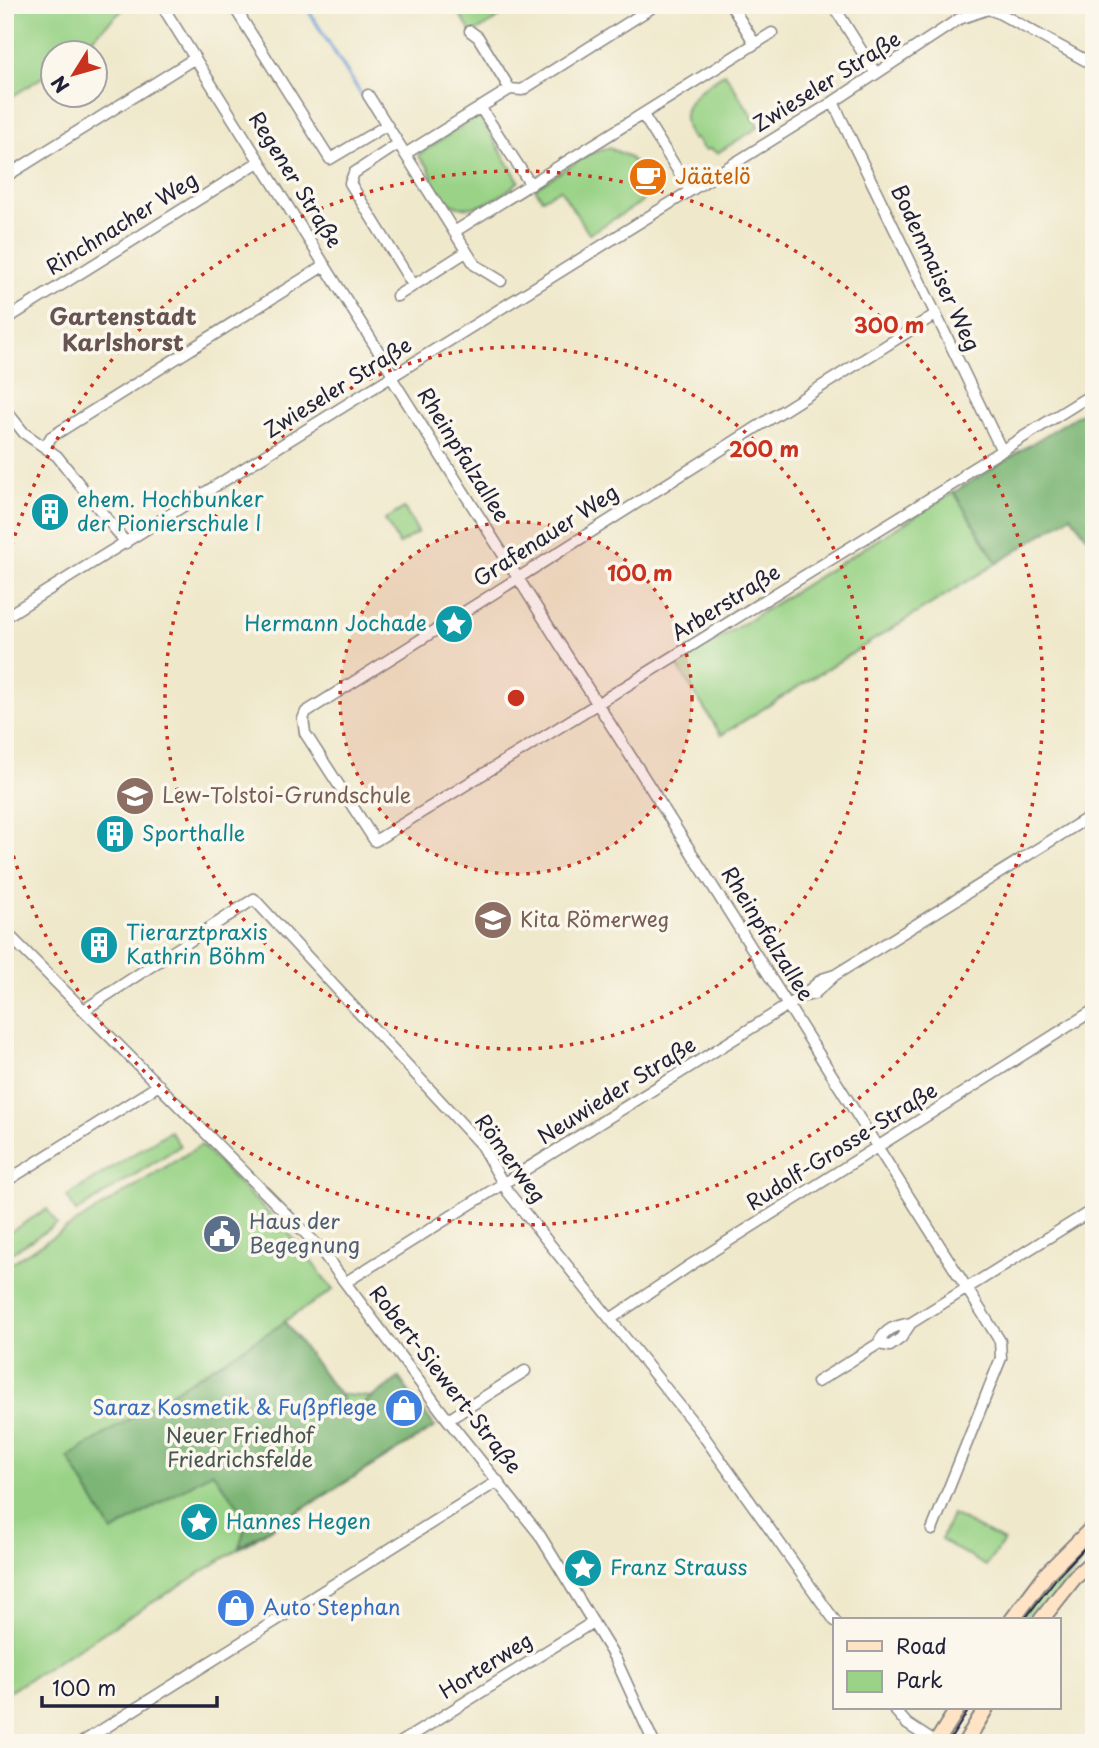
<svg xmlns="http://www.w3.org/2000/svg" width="1099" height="1748" font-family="'Playpen Sans',sans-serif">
  <rect width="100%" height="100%" fill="#fbf7ec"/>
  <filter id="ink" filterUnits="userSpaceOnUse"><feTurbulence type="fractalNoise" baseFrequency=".0143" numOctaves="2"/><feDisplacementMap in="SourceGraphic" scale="14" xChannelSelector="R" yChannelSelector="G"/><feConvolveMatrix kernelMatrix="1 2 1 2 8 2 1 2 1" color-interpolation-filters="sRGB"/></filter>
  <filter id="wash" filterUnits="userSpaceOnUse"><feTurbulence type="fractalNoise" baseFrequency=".00686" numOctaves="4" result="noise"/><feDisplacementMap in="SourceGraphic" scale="28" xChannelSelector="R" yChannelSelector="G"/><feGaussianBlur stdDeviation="1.57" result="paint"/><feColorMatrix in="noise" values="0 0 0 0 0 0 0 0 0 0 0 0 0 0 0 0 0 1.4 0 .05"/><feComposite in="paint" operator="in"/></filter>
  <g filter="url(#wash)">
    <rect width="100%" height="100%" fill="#efe8cb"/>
    <path fill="#9ad387" stroke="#5e7a61" stroke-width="2" d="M5,5H128L77,52H52V71L5,101Z
      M454,5H519L472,34Z
      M725,73L759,127L717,153L711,149L704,150L696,138L693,140C670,106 700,90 725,73Z
      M475,117L482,120L519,181C484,213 444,223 430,171C428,163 421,162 418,155Z
      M609,148L628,156L640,169L635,176L643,187L642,202L589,234L560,189L542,199L535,188L591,153Z
      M954,492L997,563L721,735L677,665Z
      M404,508L418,532L399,544L385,520Z
      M170,1131L180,1146L76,1212L67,1196Z
      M201,1145L297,1242L333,1290L283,1322L331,1394L383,1398L401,1381L435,1427L5,1694V1267Z
      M47,1209L57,1224L5,1257V1235Z
      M952,1514L1004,1541L986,1566L941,1540Z
      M1094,1533V1549L1034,1620H1019L1042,1588Z"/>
    <path fill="#7bb574" stroke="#4e6c58" stroke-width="2" d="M1094,405V546L1071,516L997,563L954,492Z
      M285,1322L352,1412L399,1378L409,1392L389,1407L400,1423L423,1410L435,1427L239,1547L248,1518L212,1472L112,1532L68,1457Z"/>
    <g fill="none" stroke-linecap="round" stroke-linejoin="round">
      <path stroke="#6c9dd6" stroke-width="3.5" d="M305,5L364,99"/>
    </g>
  </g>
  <g filter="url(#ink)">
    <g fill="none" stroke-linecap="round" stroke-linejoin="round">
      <defs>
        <path id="minor" d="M165,5L166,12L394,376
          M233,5L330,159L387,125
          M731,5L755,44
          M833,5L876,74
          M470,31L478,37L510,89
          M368,95L475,265L501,281
          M833,102L1002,451
          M480,107L531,185
          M643,115L690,190
          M398,144L354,173L350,183L413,285
          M405,154L510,89L522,90L656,5
          M5,177L195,58
          M454,232L772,33
          M397,296L466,252
          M936,314L306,712L303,719L305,733L375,841L961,479L967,472L1094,393
          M5,320L260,161
          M391,377L1000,1341L1001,1358L932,1530
          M5,409L24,433L57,456L126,543
          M46,446L51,437L325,265
          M5,617L833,102L959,19L988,9L999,13L1094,65
          M5,931L317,1245L448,1420L539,1534L616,1660L654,1743
          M801,997L814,994L834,976
          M84,1010L254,899L481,1145L508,1192L700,1431L835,1621
          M5,1182L159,1085
          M346,1282L801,997L822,979L835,975L1094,814
          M612,1318L689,1266L1094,1010
          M878,1344L890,1346L901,1338L911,1323
          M817,1382L878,1344C885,1328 896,1326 911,1323L1094,1209
          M448,1420L525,1371
          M893,1708L907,1724L936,1743
          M81,1743L498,1481
          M400,1743L593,1622"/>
        <path id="secondary" d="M1012,1620L1048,1572L1094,1526
          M1041,1620L1074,1578L1094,1560
          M936,1743L958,1708
          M965,1743L986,1708"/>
      </defs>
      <use href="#minor" stroke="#888583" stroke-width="13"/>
      <use href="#secondary" stroke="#888583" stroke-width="18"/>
      <use href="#minor" stroke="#fff" stroke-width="10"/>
      <use href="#secondary" stroke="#fee4c5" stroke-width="14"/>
      <path stroke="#22223b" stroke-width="2" d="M1024,1620L1058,1576L1094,1538
        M948,1743L970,1708"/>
    </g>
  </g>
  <circle cx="516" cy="698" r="176" fill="#c8321e" fill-opacity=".12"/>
  <g fill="none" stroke="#c8321e" stroke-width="3.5" stroke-dasharray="3.5 7">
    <circle cx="516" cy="698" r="176"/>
    <circle cx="516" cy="698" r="351"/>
    <path d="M6 566A527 527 0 1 1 6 830"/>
  </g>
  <defs>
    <symbol id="cafe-disc" viewBox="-11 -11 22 22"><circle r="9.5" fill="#e8710a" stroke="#fbf7ec"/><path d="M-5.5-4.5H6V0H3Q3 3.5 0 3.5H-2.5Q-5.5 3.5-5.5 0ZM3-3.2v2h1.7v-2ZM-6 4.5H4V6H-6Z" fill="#fff"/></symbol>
    <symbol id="building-disc" viewBox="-11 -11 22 22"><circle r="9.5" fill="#0f9aa8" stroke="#fbf7ec"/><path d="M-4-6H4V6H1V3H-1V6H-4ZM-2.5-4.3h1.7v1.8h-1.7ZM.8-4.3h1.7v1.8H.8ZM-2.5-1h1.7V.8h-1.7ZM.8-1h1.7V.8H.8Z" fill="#fff"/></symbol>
    <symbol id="sight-disc" viewBox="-11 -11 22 22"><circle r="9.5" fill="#0f9aa8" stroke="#fbf7ec"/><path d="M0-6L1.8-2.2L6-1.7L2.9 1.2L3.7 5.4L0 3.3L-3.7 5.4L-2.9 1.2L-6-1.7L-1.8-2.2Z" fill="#fff"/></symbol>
    <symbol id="school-disc" viewBox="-11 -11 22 22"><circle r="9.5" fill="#8d6e63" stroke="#fbf7ec"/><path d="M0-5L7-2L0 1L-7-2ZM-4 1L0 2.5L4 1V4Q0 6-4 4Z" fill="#fff"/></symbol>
    <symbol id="civic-disc" viewBox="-11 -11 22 22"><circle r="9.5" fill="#5c6f8a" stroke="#fbf7ec"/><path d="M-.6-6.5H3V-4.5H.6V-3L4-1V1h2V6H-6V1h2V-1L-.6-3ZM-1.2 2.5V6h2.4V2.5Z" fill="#fff"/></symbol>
    <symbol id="shop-disc" viewBox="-11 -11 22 22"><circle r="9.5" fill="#3f7fe0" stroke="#fbf7ec"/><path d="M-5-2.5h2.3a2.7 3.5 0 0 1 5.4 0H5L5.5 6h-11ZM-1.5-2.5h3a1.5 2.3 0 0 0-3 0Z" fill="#fff"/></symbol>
  </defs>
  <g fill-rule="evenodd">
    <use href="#cafe-disc" x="626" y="155" width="44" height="44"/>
    <use href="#building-disc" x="28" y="490" width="44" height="44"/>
    <use href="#sight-disc" x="432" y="602" width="44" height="44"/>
    <use href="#school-disc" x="113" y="774" width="44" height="44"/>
    <use href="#building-disc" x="93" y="812" width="44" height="44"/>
    <use href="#school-disc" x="471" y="898" width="44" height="44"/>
    <use href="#building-disc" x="77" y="923" width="44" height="44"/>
    <use href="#civic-disc" x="200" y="1212" width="44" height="44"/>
    <use href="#shop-disc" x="382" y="1386" width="44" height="44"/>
    <use href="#sight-disc" x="177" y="1500" width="44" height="44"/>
    <use href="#sight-disc" x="561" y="1546" width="44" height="44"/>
    <use href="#shop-disc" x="214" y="1586" width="44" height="44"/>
  </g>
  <g text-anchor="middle" stroke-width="7" stroke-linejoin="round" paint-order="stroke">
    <g font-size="21" fill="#22223b" stroke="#fbf7ec">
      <text transform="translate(827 82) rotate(-32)" y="7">Zwieseler Straße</text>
      <text transform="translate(295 180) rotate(58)" y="7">Regener Straße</text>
      <text transform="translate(122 224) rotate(-32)" y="7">Rinchnacher Weg</text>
      <text transform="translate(935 268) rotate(65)" y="7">Bodenmaiser Weg</text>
      <text transform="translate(338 388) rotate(-32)" y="7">Zwieseler Straße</text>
      <text transform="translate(463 455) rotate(58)" y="7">Rheinpfalzallee</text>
      <text transform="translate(546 536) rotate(-33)" y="7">Grafenauer Weg</text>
      <text transform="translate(726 603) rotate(-32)" y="7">Arberstraße</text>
      <text transform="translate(767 934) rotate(58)" y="7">Rheinpfalzallee</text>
      <text transform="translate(617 1091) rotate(-32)" y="7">Neuwieder Straße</text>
      <text transform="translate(842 1147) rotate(-32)" y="7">Rudolf-Grosse-Straße</text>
      <text transform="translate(510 1159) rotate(54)" y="7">Römerweg</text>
      <text transform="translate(445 1380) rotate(52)" y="7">Robert-Siewert-Straße</text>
      <text transform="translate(486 1666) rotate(-32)" y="7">Horterweg</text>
    </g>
    <g font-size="21" fill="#c56008" stroke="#fbf7ec" text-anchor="start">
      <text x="675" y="184">Jäätelö</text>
    </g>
    <g font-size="21" fill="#0d838f" stroke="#fbf7ec" text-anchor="start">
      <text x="77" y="507">ehem. Hochbunker<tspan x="77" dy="24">der Pionierschule I</tspan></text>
      <text x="427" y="631" text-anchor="end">Hermann Jochade</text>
      <text x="142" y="841">Sporthalle</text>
      <text x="126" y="940">Tierarztpraxis<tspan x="126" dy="24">Kathrin Böhm</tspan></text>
      <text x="226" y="1529">Hannes Hegen</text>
      <text x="610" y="1575">Franz Strauss</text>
    </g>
    <g font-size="21" fill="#785e54" stroke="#fbf7ec" text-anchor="start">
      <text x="162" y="803">Lew-Tolstoi-Grundschule</text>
      <text x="520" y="927">Kita Römerweg</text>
    </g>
    <g font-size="21" fill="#4e5e75" stroke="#fbf7ec" text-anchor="start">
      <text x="249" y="1229">Haus der<tspan x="249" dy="24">Begegnung</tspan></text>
    </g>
    <g font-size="21" fill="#366cbe" stroke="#fbf7ec" text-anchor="end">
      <text x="377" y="1415">Saraz Kosmetik &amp; Fußpflege</text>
      <text x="263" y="1615" text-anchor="start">Auto Stephan</text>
    </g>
    <g font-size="21" fill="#465752" stroke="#fbf7ec">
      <text x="240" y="1443">Neuer Friedhof<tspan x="240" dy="24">Friedrichsfelde</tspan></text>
    </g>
    <g font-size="23" font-weight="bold" fill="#665452" stroke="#fbf7ec">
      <text x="123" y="325">Gartenstadt<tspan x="123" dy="26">Karlshorst</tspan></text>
    </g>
  </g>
  <circle cx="516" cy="698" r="10" fill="#c8321e" stroke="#fbf7ec" stroke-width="3.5"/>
  <g font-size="21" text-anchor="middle" font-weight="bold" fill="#c8321e" stroke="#fbf7ec" stroke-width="7" stroke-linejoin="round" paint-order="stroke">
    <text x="889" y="333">300 m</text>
    <text x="764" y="457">200 m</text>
    <text x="640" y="581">100 m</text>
  </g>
  <rect width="1099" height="1748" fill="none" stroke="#fbf7ec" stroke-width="28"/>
  <rect x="833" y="1618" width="228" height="91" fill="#fbf7ec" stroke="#a4a2a5" stroke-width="2"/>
  <rect x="847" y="1641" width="35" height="10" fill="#fee4c5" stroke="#a4a2a5" stroke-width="2"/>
  <text x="896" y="1654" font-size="21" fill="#22223b">Road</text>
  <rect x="847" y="1671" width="35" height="21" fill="#9ad387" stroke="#a4a2a5" stroke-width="2"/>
  <text x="896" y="1688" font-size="21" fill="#22223b">Park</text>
  <g transform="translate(74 74) rotate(233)"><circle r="33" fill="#fbf7ec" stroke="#a4a2a5" stroke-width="2"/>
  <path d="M0-5L12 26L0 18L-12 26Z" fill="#c8321e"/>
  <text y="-10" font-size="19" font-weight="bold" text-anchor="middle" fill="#22223b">N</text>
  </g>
  <path d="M42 1696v10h175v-10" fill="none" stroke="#22223b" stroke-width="3.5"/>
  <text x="52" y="1696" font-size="21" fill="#22223b" stroke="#fbf7ec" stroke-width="5" paint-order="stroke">100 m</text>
</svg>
